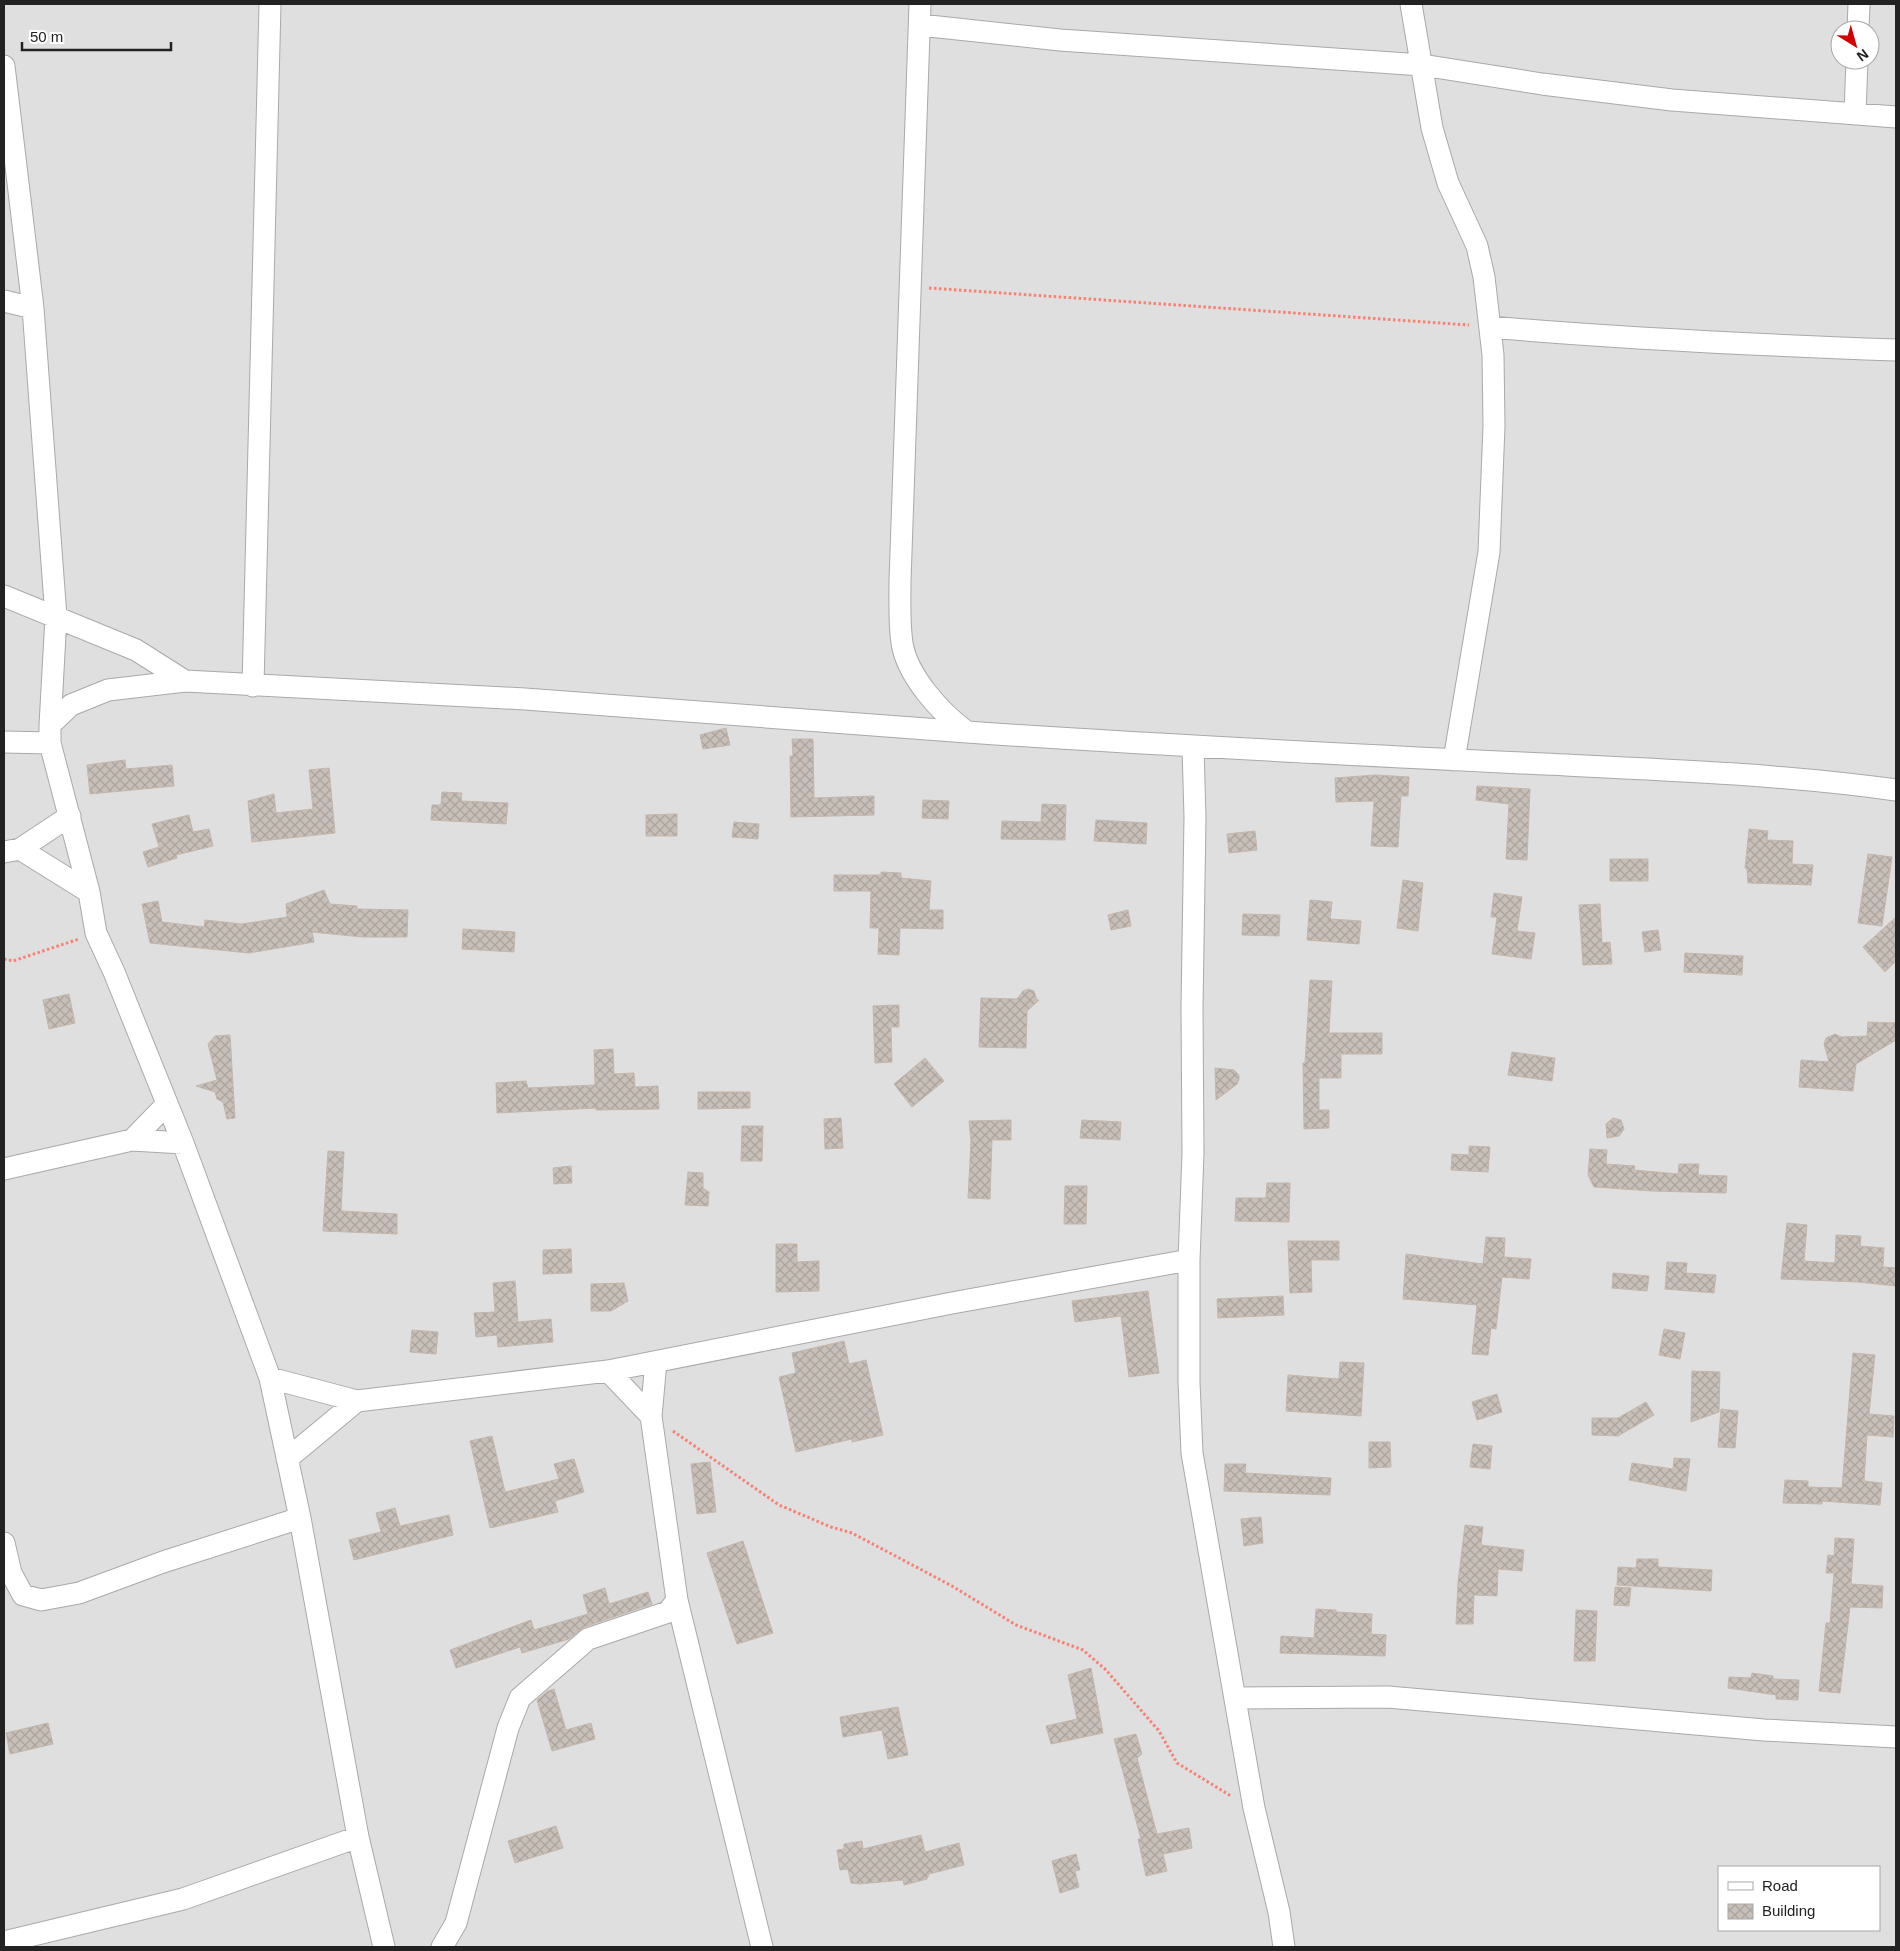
<svg xmlns="http://www.w3.org/2000/svg" width="1900" height="1951" font-family="Helvetica,sans-serif">
  <defs>
    <pattern id="building-cross-hatch" width="8" height="8" patternUnits="userSpaceOnUse" patternTransform="scale(1.25)"><rect width="8" height="8" fill="#c7bfb8"/><path d="M0 0l8 8M0 8l8-8" fill="none" stroke="#aba49e"/></pattern>
  </defs>
  <rect width="100%" height="100%" fill="#f2efe9"/>
  <path fill="#e0dfdf" fill-rule="evenodd" d="M4,4H1896V1947H4ZM1840,30H1870V60H1840ZM1719,1867H1879V1930H1719Z"/>
  <path fill="url(#building-cross-hatch)" stroke="#c4b6ab" d="M726,728L730,745L703,749L700,735Z
    M792,739H813L814,798L874,796V815L791,817L790,756H793Z
    M125,760L126,769L172,765L174,786L90,794L87,765Z
    M329,768L335,833L252,842L248,801L274,794L276,813L313,809L309,770Z
    M1375,775L1409,777L1408,796H1401L1398,847L1371,846L1374,801L1336,802L1335,778Z
    M1477,786L1530,789L1527,860L1506,859L1509,804L1476,800Z
    M442,792L462,793L461,801L508,803L506,824L431,820L432,805H441Z
    M923,800L949,801L948,819L922,818Z
    M1042,804L1066,805L1065,840L1001,839L1002,821L1041,822Z
    M677,814V836H646V815Z
    M189,815L193,832L209,829L213,846L176,855L177,858L148,867L143,852L159,847L152,824Z
    M1096,820L1147,823L1146,844L1094,841Z
    M734,822L759,824L758,839L732,837Z
    M1749,829L1768,831L1767,840L1793,841L1792,864L1813,865L1811,885L1748,883L1747,869L1745,868Z
    M1255,831L1257,850L1229,853L1227,834Z
    M1868,854L1892,857L1882,926L1858,923Z
    M1610,859H1648V881H1610Z
    M881,872L901,873V878L931,881L929,910H943V929L900,928L899,955L878,954L879,928H870L871,891H834V875H881Z
    M1403,880L1423,883L1418,931L1397,928Z
    M324,890L330,904L357,906V909L408,910L407,937H362L312,932L314,942L249,953L150,943L142,904L158,901L162,922L204,927L205,920L242,924L287,917L286,904Z
    M1494,893L1522,897L1517,931L1535,933L1531,959L1492,954L1497,917H1491Z
    M1310,900L1332,902L1330,919L1361,921L1359,944L1307,940Z
    M1600,904L1602,943L1610,942L1612,964L1583,965L1579,905Z
    M1128,910L1131,926L1111,930L1108,915Z
    M1243,914L1280,915L1279,936L1242,935Z
    M1896,917V961L1885,972L1863,947Z
    M463,929L515,932L514,952L462,949Z
    M1658,930L1661,950L1645,952L1642,932Z
    M1685,953L1743,956L1742,975L1684,972Z
    M1310,980L1332,981L1329,1033H1382V1054H1341V1078H1319V1110H1329V1128L1304,1129L1303,1063H1305Z
    M1028,989L1034,991L1037,1000H1039L1027,1011L1026,1048L979,1047L981,998L1017,999L1023,991Z
    M69,994L75,1023L49,1029L43,1000Z
    M899,1005V1027H891L892,1062L875,1063L873,1006Z
    M1868,1022L1896,1023V1040L1856,1064L1853,1091L1799,1087L1801,1060L1829,1062L1824,1044L1826,1038L1835,1034L1841,1037L1867,1036Z
    M230,1035L235,1118L227,1119L223,1102L217,1099L215,1092L196,1086L217,1080L208,1044L215,1036Z
    M613,1049L614,1074L634,1073L635,1087L658,1086L659,1109L596,1110V1108L497,1113L496,1083L526,1081L528,1088L595,1085L594,1050Z
    M1512,1052L1555,1058L1552,1081L1508,1075Z
    M925,1058L944,1081L912,1107L894,1084Z
    M1215,1068L1234,1070L1239,1075V1079L1237,1084L1216,1100Z
    M698,1092H750V1108L698,1109Z
    M841,1118L843,1148L825,1149L824,1119Z
    M1613,1118L1621,1120L1624,1129L1619,1136L1607,1138L1606,1124Z
    M1011,1120V1140H992L990,1199L968,1198L971,1141L969,1121Z
    M1082,1120L1121,1122L1120,1140L1080,1138Z
    M742,1126H763L762,1161H741Z
    M1469,1146L1490,1147L1488,1172L1451,1170L1452,1154L1469,1155Z
    M1590,1149L1607,1150L1606,1164L1635,1166L1634,1170L1678,1174L1679,1164H1699L1698,1175L1727,1176L1726,1193L1652,1191L1594,1187L1588,1175Z
    M328,1151L344,1152L341,1211L397,1214V1234L323,1231Z
    M571,1166L572,1183L554,1184L553,1168Z
    M688,1172L703,1173V1188L709,1192L708,1206L685,1205Z
    M1267,1183H1290L1289,1222L1235,1221L1236,1198H1266Z
    M1065,1186H1087L1086,1224H1064Z
    M1787,1223L1807,1225L1804,1261L1835,1263L1836,1235L1861,1236L1860,1246L1884,1248L1883,1267L1896,1268V1286L1858,1282L1781,1279Z
    M1486,1237L1505,1238L1504,1257L1531,1259L1529,1279L1502,1277L1496,1329L1491,1328L1488,1355L1472,1354L1477,1305L1403,1299L1406,1254L1483,1264Z
    M1288,1241H1339V1260H1311L1312,1292L1290,1293Z
    M776,1244H797V1262L819,1261V1291L776,1292Z
    M571,1249L572,1273L543,1274V1250Z
    M1667,1262L1687,1263L1686,1273L1716,1275L1714,1293L1665,1289Z
    M1613,1273L1649,1276L1647,1291L1612,1288Z
    M515,1281L518,1322L551,1319L553,1342L498,1347L497,1335L476,1337L474,1313L495,1312L493,1283Z
    M624,1283L628,1301L611,1311H591V1284Z
    M1148,1291L1159,1373L1129,1377L1121,1316L1075,1322L1072,1301Z
    M1283,1296L1284,1315L1218,1318L1217,1299Z
    M1664,1329L1685,1333L1680,1359L1659,1355Z
    M412,1330L438,1332L436,1354L410,1352Z
    M844,1341L849,1364L866,1360L883,1435L852,1442V1439L796,1452L779,1377L796,1373L792,1353Z
    M1853,1353L1875,1355L1869,1414L1894,1416L1893,1437L1867,1435L1864,1481L1882,1483L1880,1505L1822,1501V1504L1783,1503L1785,1480L1808,1481V1487L1842,1488Z
    M1340,1362L1364,1363L1361,1416L1286,1411L1288,1375L1339,1379Z
    M1692,1371L1720,1372L1719,1412L1691,1422Z
    M1497,1394L1502,1412L1477,1420L1472,1402Z
    M1646,1402L1654,1415L1618,1436L1592,1435V1418H1618Z
    M1721,1409L1738,1411L1735,1448L1718,1447Z
    M492,1436L505,1492L559,1479L554,1464L574,1459L584,1492L555,1501L558,1512L490,1528L470,1441Z
    M1369,1442H1390L1391,1467L1369,1468Z
    M1473,1444L1492,1446L1490,1469L1470,1467Z
    M1674,1458L1690,1459L1686,1491L1629,1480L1632,1463L1673,1469Z
    M710,1462L716,1512L697,1514L691,1464Z
    M1225,1464H1246L1245,1473L1331,1478L1330,1495L1224,1491Z
    M395,1508L400,1526L449,1515L453,1535L354,1560L349,1540L381,1532L376,1513Z
    M1261,1517L1263,1543L1244,1546L1241,1519Z
    M1465,1525L1483,1527L1481,1545L1524,1550L1522,1571L1498,1569L1497,1596L1474,1595L1473,1624H1456L1458,1582Z
    M1835,1538L1854,1539L1851,1584L1883,1586L1882,1608L1850,1607L1840,1693L1819,1691L1826,1623H1830L1834,1573H1826L1828,1555L1834,1556Z
    M743,1541L773,1633L737,1644L707,1553Z
    M1637,1559H1658V1567L1712,1570L1711,1591L1617,1585L1618,1567L1636,1568Z
    M1615,1587L1631,1588L1629,1606L1614,1605Z
    M605,1588L609,1604L648,1592L652,1604L584,1627L569,1639L522,1653L520,1647L456,1668L450,1650L531,1620L534,1630L588,1614L583,1595Z
    M1316,1609L1336,1610V1612L1372,1614L1371,1634L1386,1635L1385,1656L1280,1653L1281,1636L1314,1638Z
    M1576,1610L1597,1611L1595,1661H1574Z
    M1091,1668L1103,1733L1051,1744L1046,1726L1077,1719L1068,1675Z
    M1752,1673L1773,1676V1679L1799,1680L1798,1700L1776,1699V1695L1728,1688L1729,1677L1751,1678Z
    M554,1689L566,1730L591,1723L595,1739L552,1751L537,1700L548,1691Z
    M898,1707L908,1755L888,1759L882,1730L843,1737L840,1717Z
    M48,1723L53,1744L10,1754L6,1733Z
    M1136,1734L1142,1754L1137,1758L1157,1834L1189,1828L1192,1848L1163,1854L1167,1871L1146,1876L1138,1839H1141L1114,1739Z
    M556,1826L563,1848L515,1863L508,1841Z
    M921,1835L925,1852L959,1843L964,1865L929,1874L927,1879L904,1885L903,1880L859,1884L851,1883L848,1869L840,1870L837,1850L844,1849V1844L862,1841L863,1849Z
    M1076,1854L1080,1870L1075,1871L1079,1887L1060,1893L1052,1861Z"/>
  <g fill="none" stroke-linecap="round" stroke-linejoin="round">
    <defs>
      <path id="street" d="M920,4L900,581C900,601 899,623 902,643C907,676 941,713 967,732C1152,745 1338,754 1523,763C1647,769 1773,773 1896,790
        M1411,4L1432,128L1448,183L1477,246L1484,277L1493,355L1494,426L1489,552L1454,760
        M920,25L1060,40L1422,65L1542,84L1672,100L1896,117
        M1858,30L1859,4
        M4,66L33,308L56,617L50,725
        M1855,113L1857,60
        M4,301L33,308
        M1490,327C1625,339 1760,345 1896,350
        M4,596L136,650L185,681L525,699L967,732
        M185,681L108,690L71,705L50,725V743L89,892L96,933L114,972L183,1143L270,1378L300,1518L358,1837L384,1947
        M253,686L270,4
        M4,742L50,743
        M1193,747L1195,817L1192,1008L1193,1153L1189,1260V1382L1192,1453L1254,1808L1279,1912L1284,1947
        M20,849L89,892
        M4,852L20,849L70,816
        M132,1140L167,1104
        M4,1169L132,1140L183,1143
        M608,1371L651,1416L677,1600L762,1947
        M270,1378L357,1401L608,1371L952,1303L1189,1260
        M651,1416L656,1362
        M287,1459L357,1401
        M4,1543L11,1573L23,1595L41,1600L79,1593L163,1562L300,1518
        M1235,1698L1388,1697L1764,1730L1896,1737
        M4,1942L183,1899L358,1837
        M442,1947L456,1923L508,1728L520,1698L588,1639L668,1612L677,1600"/>
    </defs>
    <use href="#street" stroke="#a9a9a9" stroke-width="23"/>
    <path stroke="#fa8072" stroke-width="3" stroke-dasharray="2.5 2.5" stroke-linecap="butt" d="M929,288L1469,325
      M4,959L13,961L79,939
      M673,1431L779,1505L831,1527L852,1533L952,1586L1016,1625L1083,1650L1106,1670L1159,1731L1177,1763L1231,1796"/>
    <use href="#street" stroke="#fff" stroke-width="21"/>
  </g>
  <rect width="1900" height="1951" fill="none" stroke="#222222" stroke-width="10"/>
  <rect x="1718" y="1866" width="162" height="65" fill="#ffffff" stroke="#a7a7a7"/>
  <rect x="1728" y="1882" width="25" height="8" fill="#ffffff" stroke="#a7a7a7"/>
  <text x="1762" y="1891" font-size="15" fill="#222222">Road</text>
  <rect x="1728" y="1904" width="25" height="15" fill="url(#building-cross-hatch)" stroke="#a7a7a7"/>
  <text x="1762" y="1916" font-size="15" fill="#222222">Building</text>
  <g transform="translate(1855 45) rotate(143)"><circle r="24" fill="#ffffff" stroke="#a7a7a7"/>
  <path d="M0-4L9 19L0 12L-9 19Z" fill="#d40000"/>
  <text y="-8" font-size="14" font-weight="bold" text-anchor="middle" fill="#222222">N</text>
  </g>
  <path d="M22 42v8h149v-8" fill="none" stroke="#222222" stroke-width="2.5"/>
  <text x="30" y="42" font-size="15" fill="#222222" stroke="#ffffff" stroke-width="4" paint-order="stroke">50 m</text>
</svg>
